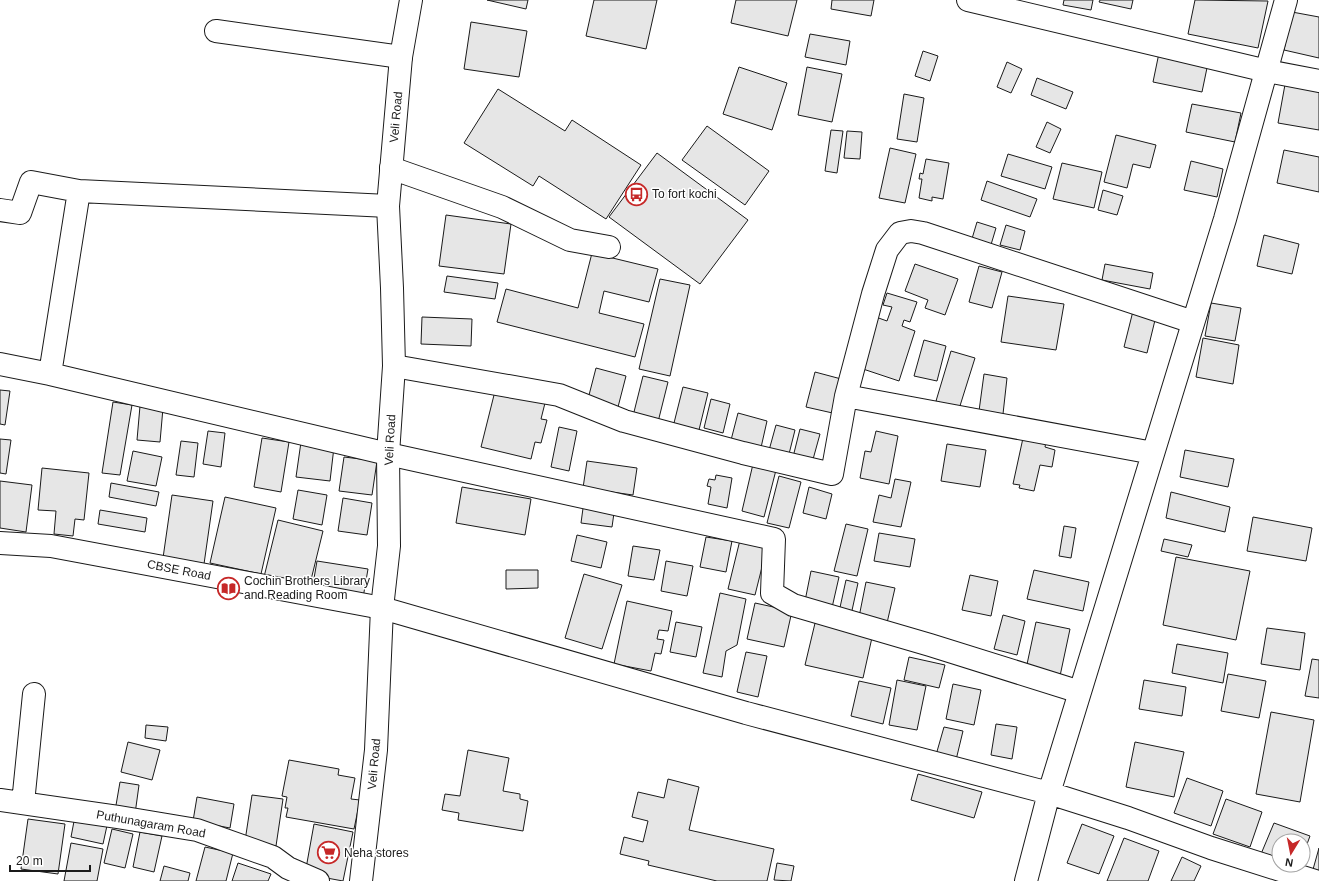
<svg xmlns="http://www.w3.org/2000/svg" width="1319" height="881" font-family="Arial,sans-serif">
  <rect width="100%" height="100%" fill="#fff"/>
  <path fill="#e6e6e6" stroke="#1a1a1a" d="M487,0H528L526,9Z
    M594,0H657L646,49L586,36Z
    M736,0H797L788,36L731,23Z
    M832,0H874L871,16L831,9Z
    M1064,0H1093L1091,10L1063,5Z
    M1100,0H1133L1131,9L1099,2Z
    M1195,0L1268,1L1258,48L1188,34Z
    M1292,12L1319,17V58L1284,50Z
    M471,22L527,31L519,77L464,69Z
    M810,34L850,41L846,65L805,57Z
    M923,51L938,56L930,81L915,76Z
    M1159,53L1208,63L1202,92L1153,82Z
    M1007,62L1022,69L1011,93L997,87Z
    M739,67L787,83L772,130L723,114Z
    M807,67L842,74L832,122L798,115Z
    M1037,78L1073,92L1066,109L1031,95Z
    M1286,79L1319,85V130L1278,123Z
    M498,89L565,131L572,120L641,165L606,219L539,176L533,186L464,143Z
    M904,94L924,98L917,142L897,139Z
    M1192,104L1241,113L1235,142L1186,132Z
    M1047,122L1061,129L1050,153L1036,147Z
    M707,126L769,171L745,205L682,160Z
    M831,130L843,131L837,173L825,171Z
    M847,131L862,132L860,159L844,158Z
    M1116,135L1156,145L1150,168L1133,164L1127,188L1104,182Z
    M890,148L916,154L905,203L879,198Z
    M1284,150L1319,157V192L1277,183Z
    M657,153L748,220L700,284L609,217Z
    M1008,154L1052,167L1045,189L1001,176Z
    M926,159L949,163L943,199L932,197V201L919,198L922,179H919L920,173L923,174Z
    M1191,161L1223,169L1217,197L1184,190Z
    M1062,163L1102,172L1094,208L1053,199Z
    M987,181L1037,199L1030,217L981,200Z
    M1103,190L1123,196L1117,215L1098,210Z
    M446,215L511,224L504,274L439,266Z
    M977,222L996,228L990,248L971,242Z
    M1006,225L1025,231L1020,250L1000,245Z
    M1264,235L1299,244L1292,274L1257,266Z
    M592,253L658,269L649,302L604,291L599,313L644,324L635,357L497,322L506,289L578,308Z
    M915,264L958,279L945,315L925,308L928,300L905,291Z
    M1105,264L1153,273L1150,289L1102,280Z
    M979,266L1002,272L992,308L969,302Z
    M447,276L498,283L495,299L444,292Z
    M660,279L690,285L670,376L639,369Z
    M887,293L917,302L910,322L904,320L902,326L915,331L899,381L857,367L873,316L887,321L892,307L883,305Z
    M1008,296L1064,304L1056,350L1001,342Z
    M1211,303L1241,308L1235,341L1205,336Z
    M1133,311L1156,316L1147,353L1124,347Z
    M422,317L472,319L471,346L421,344Z
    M1203,338L1239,345L1233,384L1196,377Z
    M924,340L946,346L937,381L914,376Z
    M951,351L975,358L959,409L936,401Z
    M596,368L626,376L618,407L588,399Z
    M815,372L845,380L837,414L806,407Z
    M984,374L1007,378L1003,414L979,411Z
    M643,376L668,382L658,422L633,416Z
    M496,387L546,399L541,419L547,420L541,443L535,442L531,459L481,447Z
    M683,387L708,393L698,434L673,427Z
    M0,390L10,391L5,425L0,424Z
    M711,399L730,404L723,433L704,428Z
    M113,402L132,405L120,475L102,473Z
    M140,406L163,408L160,442L137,440Z
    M738,413L767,421L760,452L730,444Z
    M776,425L795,430L788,458L768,454Z
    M559,427L577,431L569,471L551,467Z
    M800,429L820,434L812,463L793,457Z
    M208,431L225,433L221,467L203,464Z
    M876,431L898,436L889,484L860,478L865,451L871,452Z
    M262,438L289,442L281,492L254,487Z
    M1023,438L1046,442L1045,447L1055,450L1052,467L1040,465L1034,491L1019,488L1020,485L1013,484Z
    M0,439L11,440L6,474L0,473Z
    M181,441L198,443L194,477L176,475Z
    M301,442L334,447L330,481L296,477Z
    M947,444L986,450L980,487L941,481Z
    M1185,450L1234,459L1228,487L1180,477Z
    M133,451L162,457L156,486L127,481Z
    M344,457L377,461L372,495L339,491Z
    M587,461L637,468L633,495L583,488Z
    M753,464L776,470L764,517L742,511Z
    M42,468L89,473L84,520L75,519L73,536L54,534L56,511L38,510Z
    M716,475L732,478L727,508L708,504L711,487L707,486L709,479L715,480Z
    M779,476L801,482L789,528L767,523Z
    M895,479L911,482L901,527L873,522L879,495L891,498Z
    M0,481L32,485L26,532L0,528Z
    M111,483L159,492L156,506L109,497Z
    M462,487L531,499L525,535L456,523Z
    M809,487L832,494L826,519L803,513Z
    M298,490L327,495L322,525L293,519Z
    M1171,492L1230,507L1225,532L1166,518Z
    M172,495L213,501L204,564L163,558Z
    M225,497L276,508L261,574L210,563Z
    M343,498L372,503L367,535L338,531Z
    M584,501L615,506L612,527L581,523Z
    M100,510L147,518L145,532L98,524Z
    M1253,517L1312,528L1306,561L1247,551Z
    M278,520L323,531L309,588L264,577Z
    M846,524L868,529L857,576L834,571Z
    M1064,526L1076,528L1071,558L1059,556Z
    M879,533L915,539L910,567L874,561Z
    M577,535L607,542L601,568L571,561Z
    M706,537L732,541L726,572L700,567Z
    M1164,539L1192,545L1188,557L1161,551Z
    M740,540L767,547L755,595L728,589Z
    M633,546L660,550L654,580L628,576Z
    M1176,557L1250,571L1236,640L1163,625Z
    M317,561L368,569L363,598L312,590Z
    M666,561L693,566L687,596L661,591Z
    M506,570H538V588L506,589Z
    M1034,570L1089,582L1083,611L1027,599Z
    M811,571L839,577L831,612L804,606Z
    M584,574L622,585L602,649L565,638Z
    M970,575L998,581L991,616L962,610Z
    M846,580L858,583L851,615L839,612Z
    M866,582L895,588L887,623L859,617Z
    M720,593L746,599L737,645L726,651L722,677L703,673Z
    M627,601L672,611L668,631L659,630L657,639L664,640L661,654L655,653L651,671L614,664Z
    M755,603L792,611L784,647L747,639Z
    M1003,615L1025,621L1017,655L994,649Z
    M816,619L873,633L863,678L805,665Z
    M676,622L702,627L696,657L670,652Z
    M1036,622L1070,629L1060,676L1026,669Z
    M1267,628L1305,633L1300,670L1261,664Z
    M1177,644L1228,653L1223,683L1172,673Z
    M746,652L767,656L758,697L737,692Z
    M909,657L945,665L939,688L904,680Z
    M1312,659L1319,660V698L1305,696Z
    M1228,674L1266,681L1259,718L1221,711Z
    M897,680L926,686L917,730L889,725Z
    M1144,680L1186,687L1182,716L1139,709Z
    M859,681L891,688L883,724L851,716Z
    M953,684L981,690L974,725L946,719Z
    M1271,712L1314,720L1300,802L1256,794Z
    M996,724L1017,727L1012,759L991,755Z
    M146,725L168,727L166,741L145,738Z
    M944,727L963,731L956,760L936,755Z
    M128,742L160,750L152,780L121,772Z
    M1135,742L1184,752L1174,797L1126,787Z
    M468,750L509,758L503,791L520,794V799L528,801L523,831L458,820L459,813L442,810L445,794L460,796Z
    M289,760L339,769L338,775L355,778L351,799L360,800L354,829L286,817L288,808H285L287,797L282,796Z
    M918,774L982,792L974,818L911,800Z
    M1187,778L1223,791L1211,826L1174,813Z
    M668,779L699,787L689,830L774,849L767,881H717L648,865L649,861L620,854L624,837L643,842L648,821L632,817L638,792L664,798Z
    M120,782L139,785L135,814L115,811Z
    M252,795L283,799L276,846L245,841Z
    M197,797L234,804L230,828L193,821Z
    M1226,799L1262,812L1250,847L1213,834Z
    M75,816L108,821L103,844L71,837Z
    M28,819L65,824L58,874L21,869Z
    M1274,823L1310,836L1303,855V841H1279V860L1261,854Z
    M314,824L353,832L343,881L305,874Z
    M1082,824L1114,836L1099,874L1067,863Z
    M112,829L133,834L125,868L104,863Z
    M140,832L162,836L154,872L133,867Z
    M1124,838L1159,851L1148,881H1107Z
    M71,843L103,849L97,881H64Z
    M205,847L233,853L226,881H196Z
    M1319,848V875L1312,873Z
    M1182,857L1201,866L1194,881H1171Z
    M238,863L271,874L268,881H232Z
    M777,863L794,866L791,881L774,880Z
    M164,866L190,873L188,881H160Z"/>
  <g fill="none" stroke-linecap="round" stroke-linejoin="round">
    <defs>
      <path id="minor" d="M968,0L1267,71L1319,81
        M216,31L401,57
        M391,168L502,207L570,240L609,247
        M0,210L20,213L31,182L79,191L388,206
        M0,364L50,374L388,454L774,539L772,593L793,605L930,645L1080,692
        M394,366L559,395L624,421L743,453L832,474L846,396L873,294L887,250L900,233L911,231L923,233L1193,322
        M50,374L79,191
        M846,396L1153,453
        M0,543L51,546L382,608L746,713L1049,793L1128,818L1211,848L1315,881
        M0,800L118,817L197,830L273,857L288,868L318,881
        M23,803L34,694
        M1026,881L1049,793L1225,219L1286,0"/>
      <path id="secondary" d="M361,881L376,750L382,608L389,546L388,454L394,366L392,288L388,206L401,57L411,0"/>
    </defs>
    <use href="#minor" stroke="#1a1a1a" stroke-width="24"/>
    <use href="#secondary" stroke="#1a1a1a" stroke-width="24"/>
    <use href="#minor" stroke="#fff" stroke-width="22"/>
    <use href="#secondary" stroke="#fff" stroke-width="22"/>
  </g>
  <defs>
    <symbol id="bus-ring" viewBox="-11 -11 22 22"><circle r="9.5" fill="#fff" stroke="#c62828" stroke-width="1.5"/><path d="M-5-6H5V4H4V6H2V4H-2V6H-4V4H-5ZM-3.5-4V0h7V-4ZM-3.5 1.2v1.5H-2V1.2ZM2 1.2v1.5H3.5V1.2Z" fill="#c62828"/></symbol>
    <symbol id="library-ring" viewBox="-11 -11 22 22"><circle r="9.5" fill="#fff" stroke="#c62828" stroke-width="1.5"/><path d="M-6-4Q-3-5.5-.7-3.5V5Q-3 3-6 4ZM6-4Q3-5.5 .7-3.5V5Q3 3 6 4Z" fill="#c62828"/></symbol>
    <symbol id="supermarket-ring" viewBox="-11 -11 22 22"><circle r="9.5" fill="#fff" stroke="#c62828" stroke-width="1.5"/><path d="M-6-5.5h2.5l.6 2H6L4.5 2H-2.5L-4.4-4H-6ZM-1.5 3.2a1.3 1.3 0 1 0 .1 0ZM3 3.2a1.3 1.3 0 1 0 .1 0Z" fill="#c62828"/></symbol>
  </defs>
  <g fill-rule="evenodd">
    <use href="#bus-ring" x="624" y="182" width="25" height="25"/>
    <use href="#library-ring" x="216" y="576" width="25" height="25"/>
    <use href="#supermarket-ring" x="316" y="840" width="25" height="25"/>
  </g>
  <g text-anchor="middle" stroke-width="3" stroke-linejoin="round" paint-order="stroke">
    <g font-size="12" fill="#1a1a1a" stroke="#fff">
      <text transform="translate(396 117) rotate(-85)" y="4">Veli Road</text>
      <text transform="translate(390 440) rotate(-87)" y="4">Veli Road</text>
      <text transform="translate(179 570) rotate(11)" y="4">CBSE Road</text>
      <text transform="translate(374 764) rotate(-85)" y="4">Veli Road</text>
      <text transform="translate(151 824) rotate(10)" y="4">Puthunagaram Road</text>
    </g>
    <g font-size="12" fill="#1a1a1a" stroke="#fff" text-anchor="start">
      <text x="652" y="198">To fort kochi</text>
      <text x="244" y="585">Cochin Brothers Library<tspan x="244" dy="14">and Reading Room</tspan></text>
      <text x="344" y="857">Neha stores</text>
    </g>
  </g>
  <g transform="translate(1291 853) rotate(190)"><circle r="19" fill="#ffffff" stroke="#a3a3a3"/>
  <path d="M0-3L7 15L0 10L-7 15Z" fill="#c62828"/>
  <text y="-6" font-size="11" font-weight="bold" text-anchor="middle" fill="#1a1a1a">N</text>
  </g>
  <path d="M10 865v6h80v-6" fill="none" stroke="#1a1a1a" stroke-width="2"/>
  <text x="16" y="865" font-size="12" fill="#1a1a1a" stroke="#ffffff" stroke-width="3" paint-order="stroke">20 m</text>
</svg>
